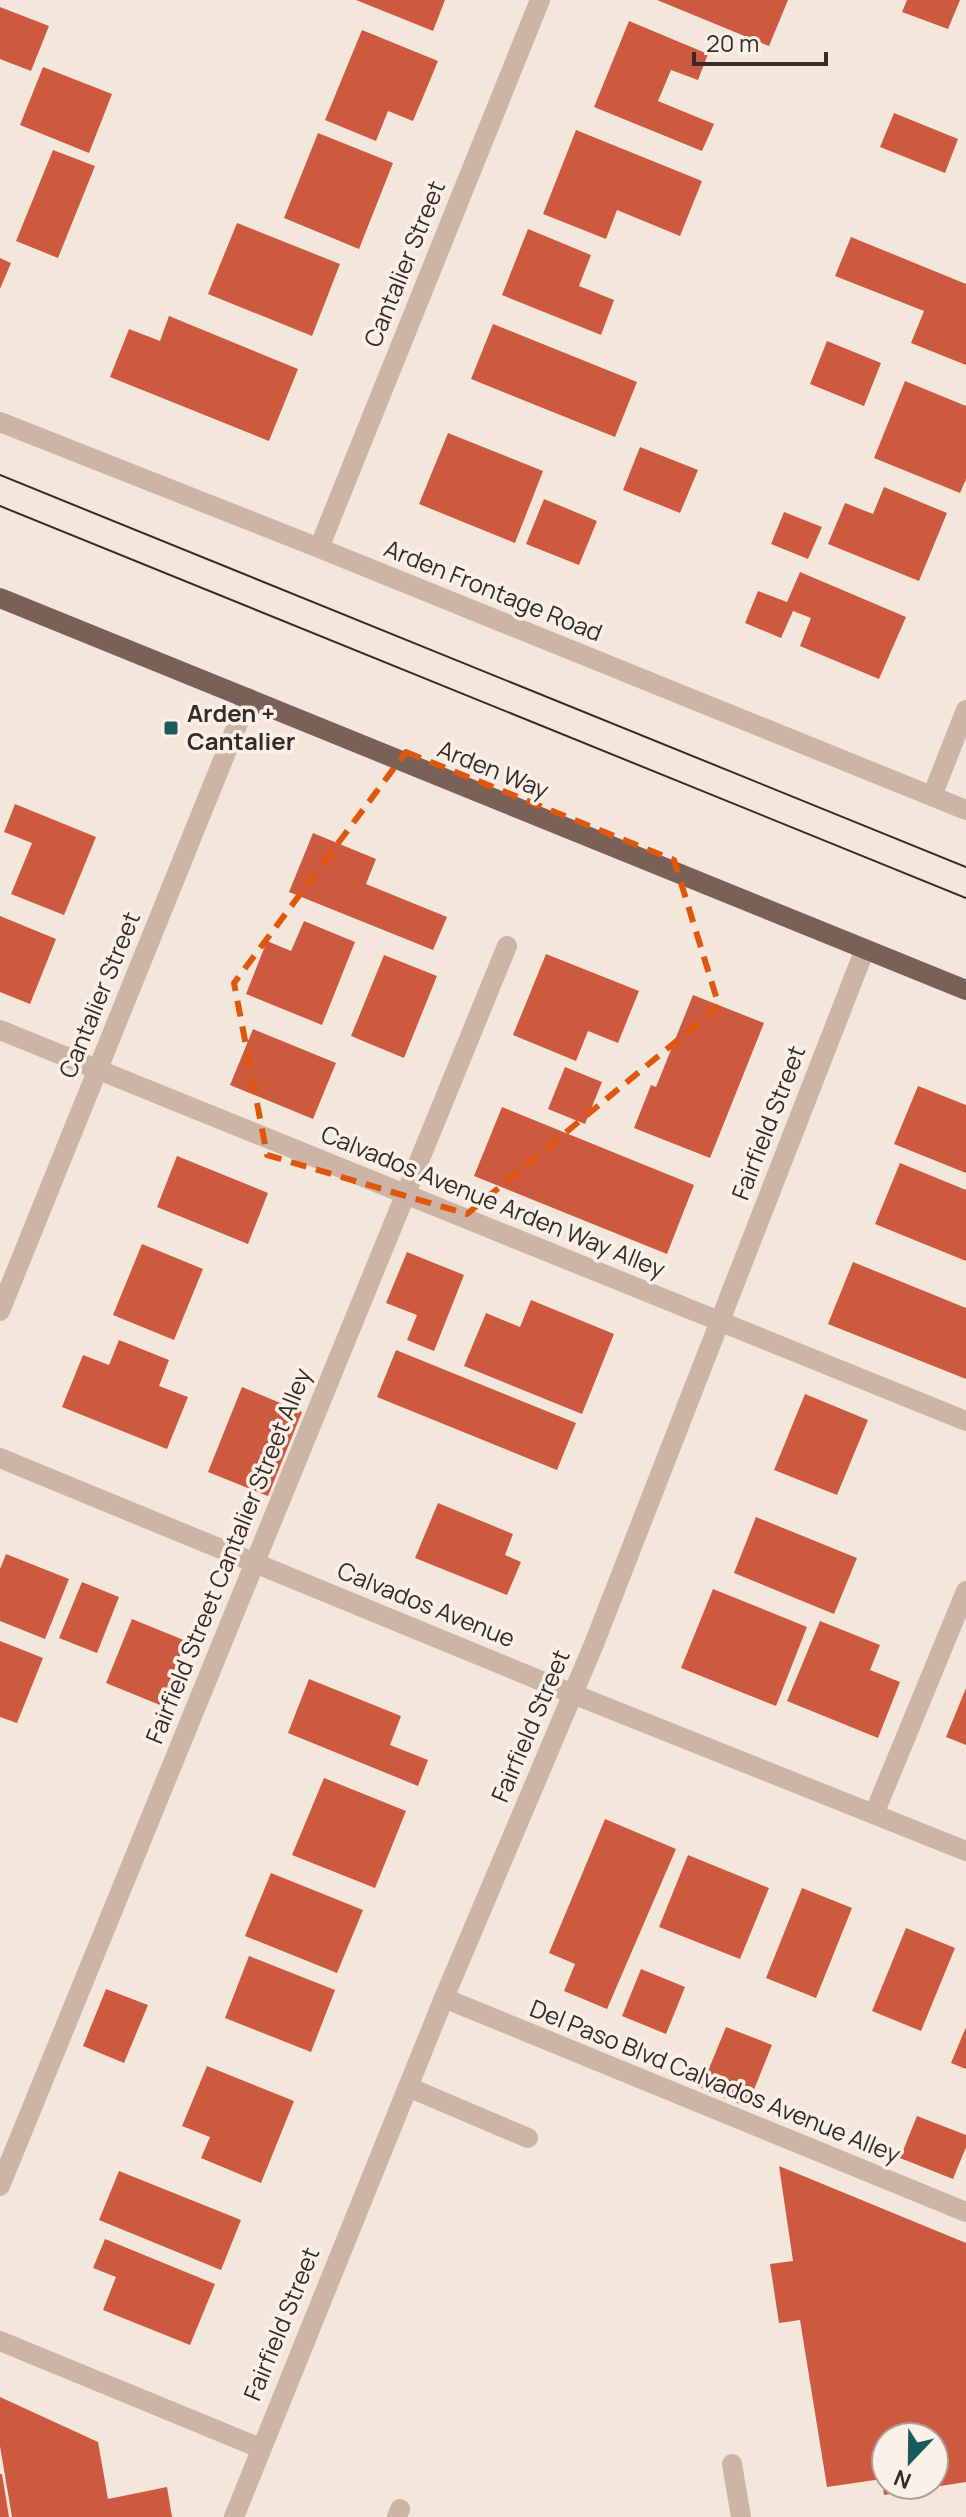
<svg xmlns="http://www.w3.org/2000/svg" width="966" height="2517" font-family="Manrope,sans-serif">
  <rect width="100%" height="100%" fill="#f3e6da"/>
  <path fill="#cd593e" fill-rule="evenodd" d="M356,0H445L433,31Z
    M657,0H788L769,46Z
    M907,0H960L948,29L902,12Z
    M0,7L49,26L31,71L0,59Z
    M629,21L708,54L698,80L671,70L658,101L714,124L702,151L594,107Z
    M362,30L438,61L413,121L388,111L376,141L325,120Z
    M43,67L112,94L89,153L20,125Z
    M894,113L958,139L945,173L880,147Z
    M576,130L702,181L680,236L617,210L606,239L543,214Z
    M318,133L393,163L359,249L284,218Z
    M53,150L95,166L58,258L16,241Z
    M237,223L340,264L312,336L208,294Z
    M528,229L591,255L579,286L614,300L601,335L502,295Z
    M851,237L966,284V365L911,343L924,311L835,276Z
    M0,258L11,263L0,289Z
    M169,316L298,369L269,441L110,377L129,329L160,341Z
    M493,324L637,382L615,437L471,379Z
    M827,341L881,363L864,406L810,384Z
    M905,381L966,406V479L960,493L874,458Z
    M448,433L543,471L515,543L419,504Z
    M640,447L698,470L680,513L623,490Z
    M884,487L947,513L919,581L828,544L845,503L873,514Z
    M544,499L597,521L579,565L526,544Z
    M784,512L822,527L808,559L771,544Z
    M800,572L906,617L879,679L800,646L811,618L793,611L781,638L745,623L758,591L787,602Z
    M15,804L96,837L64,915L11,894L32,843L4,832Z
    M313,833L376,859L366,884L447,917L433,950L289,892Z
    M0,916L56,939L30,1004L0,992Z
    M304,921L355,942L322,1025L246,994L267,941L291,951Z
    M546,954L639,991L618,1043L588,1031L576,1061L513,1035Z
    M384,955L437,976L404,1058L351,1036Z
    M693,995L764,1023L710,1158L634,1128L651,1085L656,1087Z
    M253,1029L336,1063L313,1119L230,1085Z
    M565,1067L602,1082L585,1124L548,1109Z
    M918,1086L966,1105V1173L894,1144Z
    M502,1107L694,1185L667,1254L474,1176Z
    M177,1156L268,1193L248,1244L157,1207Z
    M900,1163L966,1190V1261L875,1224Z
    M142,1244L203,1269L174,1340L113,1315Z
    M407,1252L464,1275L434,1351L407,1340L417,1315L386,1303Z
    M853,1262L966,1308V1379L828,1324Z
    M531,1300L614,1334L582,1414L464,1366L486,1313L520,1327Z
    M119,1340L169,1360L159,1386L188,1397L167,1449L62,1407L83,1355L109,1365Z
    M396,1350L576,1423L557,1470L377,1397Z
    M242,1387L302,1412L268,1496L208,1472Z
    M805,1394L868,1420L837,1495L774,1470Z
    M438,1503L513,1534L505,1555L521,1562L507,1595L415,1558Z
    M756,1517L857,1558L834,1614L734,1573Z
    M6,1554L69,1579L45,1639L0,1621V1569Z
    M82,1582L119,1597L97,1653L59,1638Z
    M713,1589L807,1627L776,1706L681,1668Z
    M132,1619L186,1641L160,1705L106,1683Z
    M820,1621L880,1645L870,1670L900,1682L878,1738L787,1701Z
    M0,1641L43,1658L17,1723L0,1717Z
    M309,1679L401,1716L390,1745L428,1760L418,1786L288,1733Z
    M966,1688V1745L946,1737Z
    M324,1778L406,1811L375,1888L292,1855Z
    M605,1819L676,1849L607,2009L564,1991L575,1964L549,1953Z
    M688,1855L769,1888L740,1959L659,1927Z
    M271,1873L363,1910L337,1973L245,1936Z
    M802,1888L852,1908L816,1998L766,1978Z
    M906,1928L955,1948L921,2031L872,2011Z
    M249,1956L335,1990L311,2052L225,2018Z
    M641,1969L685,1987L666,2034L622,2016Z
    M106,1989L148,2005L124,2063L83,2046Z
    M726,2027L772,2045L747,2107L701,2088Z
    M966,2027V2069L951,2063Z
    M207,2066L294,2101L261,2183L201,2158L210,2137L182,2126Z
    M917,2116L966,2135V2147L953,2179L900,2158Z
    M779,2166L966,2243V2482L884,2495L882,2479L827,2487L800,2320L779,2323L770,2264L793,2261ZM886,2437H934V2485H886Z
    M119,2171L241,2220L221,2270L99,2220Z
    M105,2239L215,2284L190,2345L103,2310L116,2277L93,2268Z
    M0,2397L98,2442L108,2499L167,2487L172,2517H12L0,2446Z
    M0,2474H2L9,2517H0Z"/>
  <g fill="none" stroke-linecap="round" stroke-linejoin="round">
    <path stroke="#ccb5a5" stroke-width="20" d="M0,1030L966,1421
      M874,1814L966,1591
      M444,1998L966,2212
      M408,2087L528,2138
      M0,2186L507,946
      M0,2341L260,2448
      M732,2464L741,2517
      M397,2517L400,2509"/>
    <path stroke="#ccb5a5" stroke-width="20" d="M0,422L319,548L966,810
      M319,548L540,0
      M932,796L966,710
      M0,1311L248,698
      M0,1458L573,1694L966,1851
      M234,2517L444,1998L594,1644L865,949"/>
    <path stroke="#7a6157" stroke-width="20" d="M0,598L966,990"/>
    <path stroke="#372b27" stroke-width="2" d="M0,475L966,867
      M0,506L966,898"/>
  </g>
  <path fill="none" stroke="#df570d" stroke-width="6" stroke-dasharray="16 10" stroke-linejoin="round" d="M406,752L674,860L719,1006L467,1214L267,1155L234,983Z"/>
  <rect fill="#1a5a5b" stroke="#faf0e7" stroke-width="3" x="163" y="720" width="16" height="16" rx="4"/>
  <g text-anchor="middle" stroke-width="7" stroke-linejoin="round" paint-order="stroke">
    <g font-size="24" fill="#372b27" stroke="#faf0e7">
      <text transform="translate(405 264) rotate(-68)" y="8">Cantalier Street</text>
      <text transform="translate(493 591) rotate(22)" y="8">Arden Frontage Road</text>
      <text transform="translate(493 770) rotate(22)" y="8">Arden Way</text>
      <text transform="translate(100 995) rotate(-68)" y="8">Cantalier Street</text>
      <text transform="translate(769 1123) rotate(-69)" y="8">Fairfield Street</text>
      <text transform="translate(493 1202) rotate(22)" y="8">Calvados Avenue Arden Way Alley</text>
      <text transform="translate(229 1556) rotate(-68)" y="8">Fairfield Street Cantalier Street Alley</text>
      <text transform="translate(426 1605) rotate(22)" y="8">Calvados Avenue</text>
      <text transform="translate(531 1726) rotate(-67)" y="8">Fairfield Street</text>
      <text transform="translate(715 2082) rotate(22)" y="8">Del Paso Blvd Calvados Avenue Alley</text>
      <text transform="translate(282 2324) rotate(-68)" y="8">Fairfield Street</text>
    </g>
    <g font-size="24" font-weight="bold" fill="#372b27" stroke="#faf0e7" text-anchor="start">
      <text x="187" y="722">Arden +<tspan x="187" dy="28">Cantalier</tspan></text>
    </g>
  </g>
  <g transform="translate(910 2461) rotate(202)"><circle r="38" fill="#faf0e7" stroke="#aca19a" stroke-width="2"/>
  <path d="M0-6L14 30L0 20L-14 30Z" fill="#1a5a5b"/>
  <text y="-12" font-size="22" font-weight="bold" text-anchor="middle" fill="#372b27">N</text>
  </g>
  <path d="M694 52v12h132v-12" fill="none" stroke="#372b27" stroke-width="4"/>
  <text x="706" y="52" font-size="24" fill="#372b27" stroke="#faf0e7" stroke-width="6" paint-order="stroke">20 m</text>
</svg>
